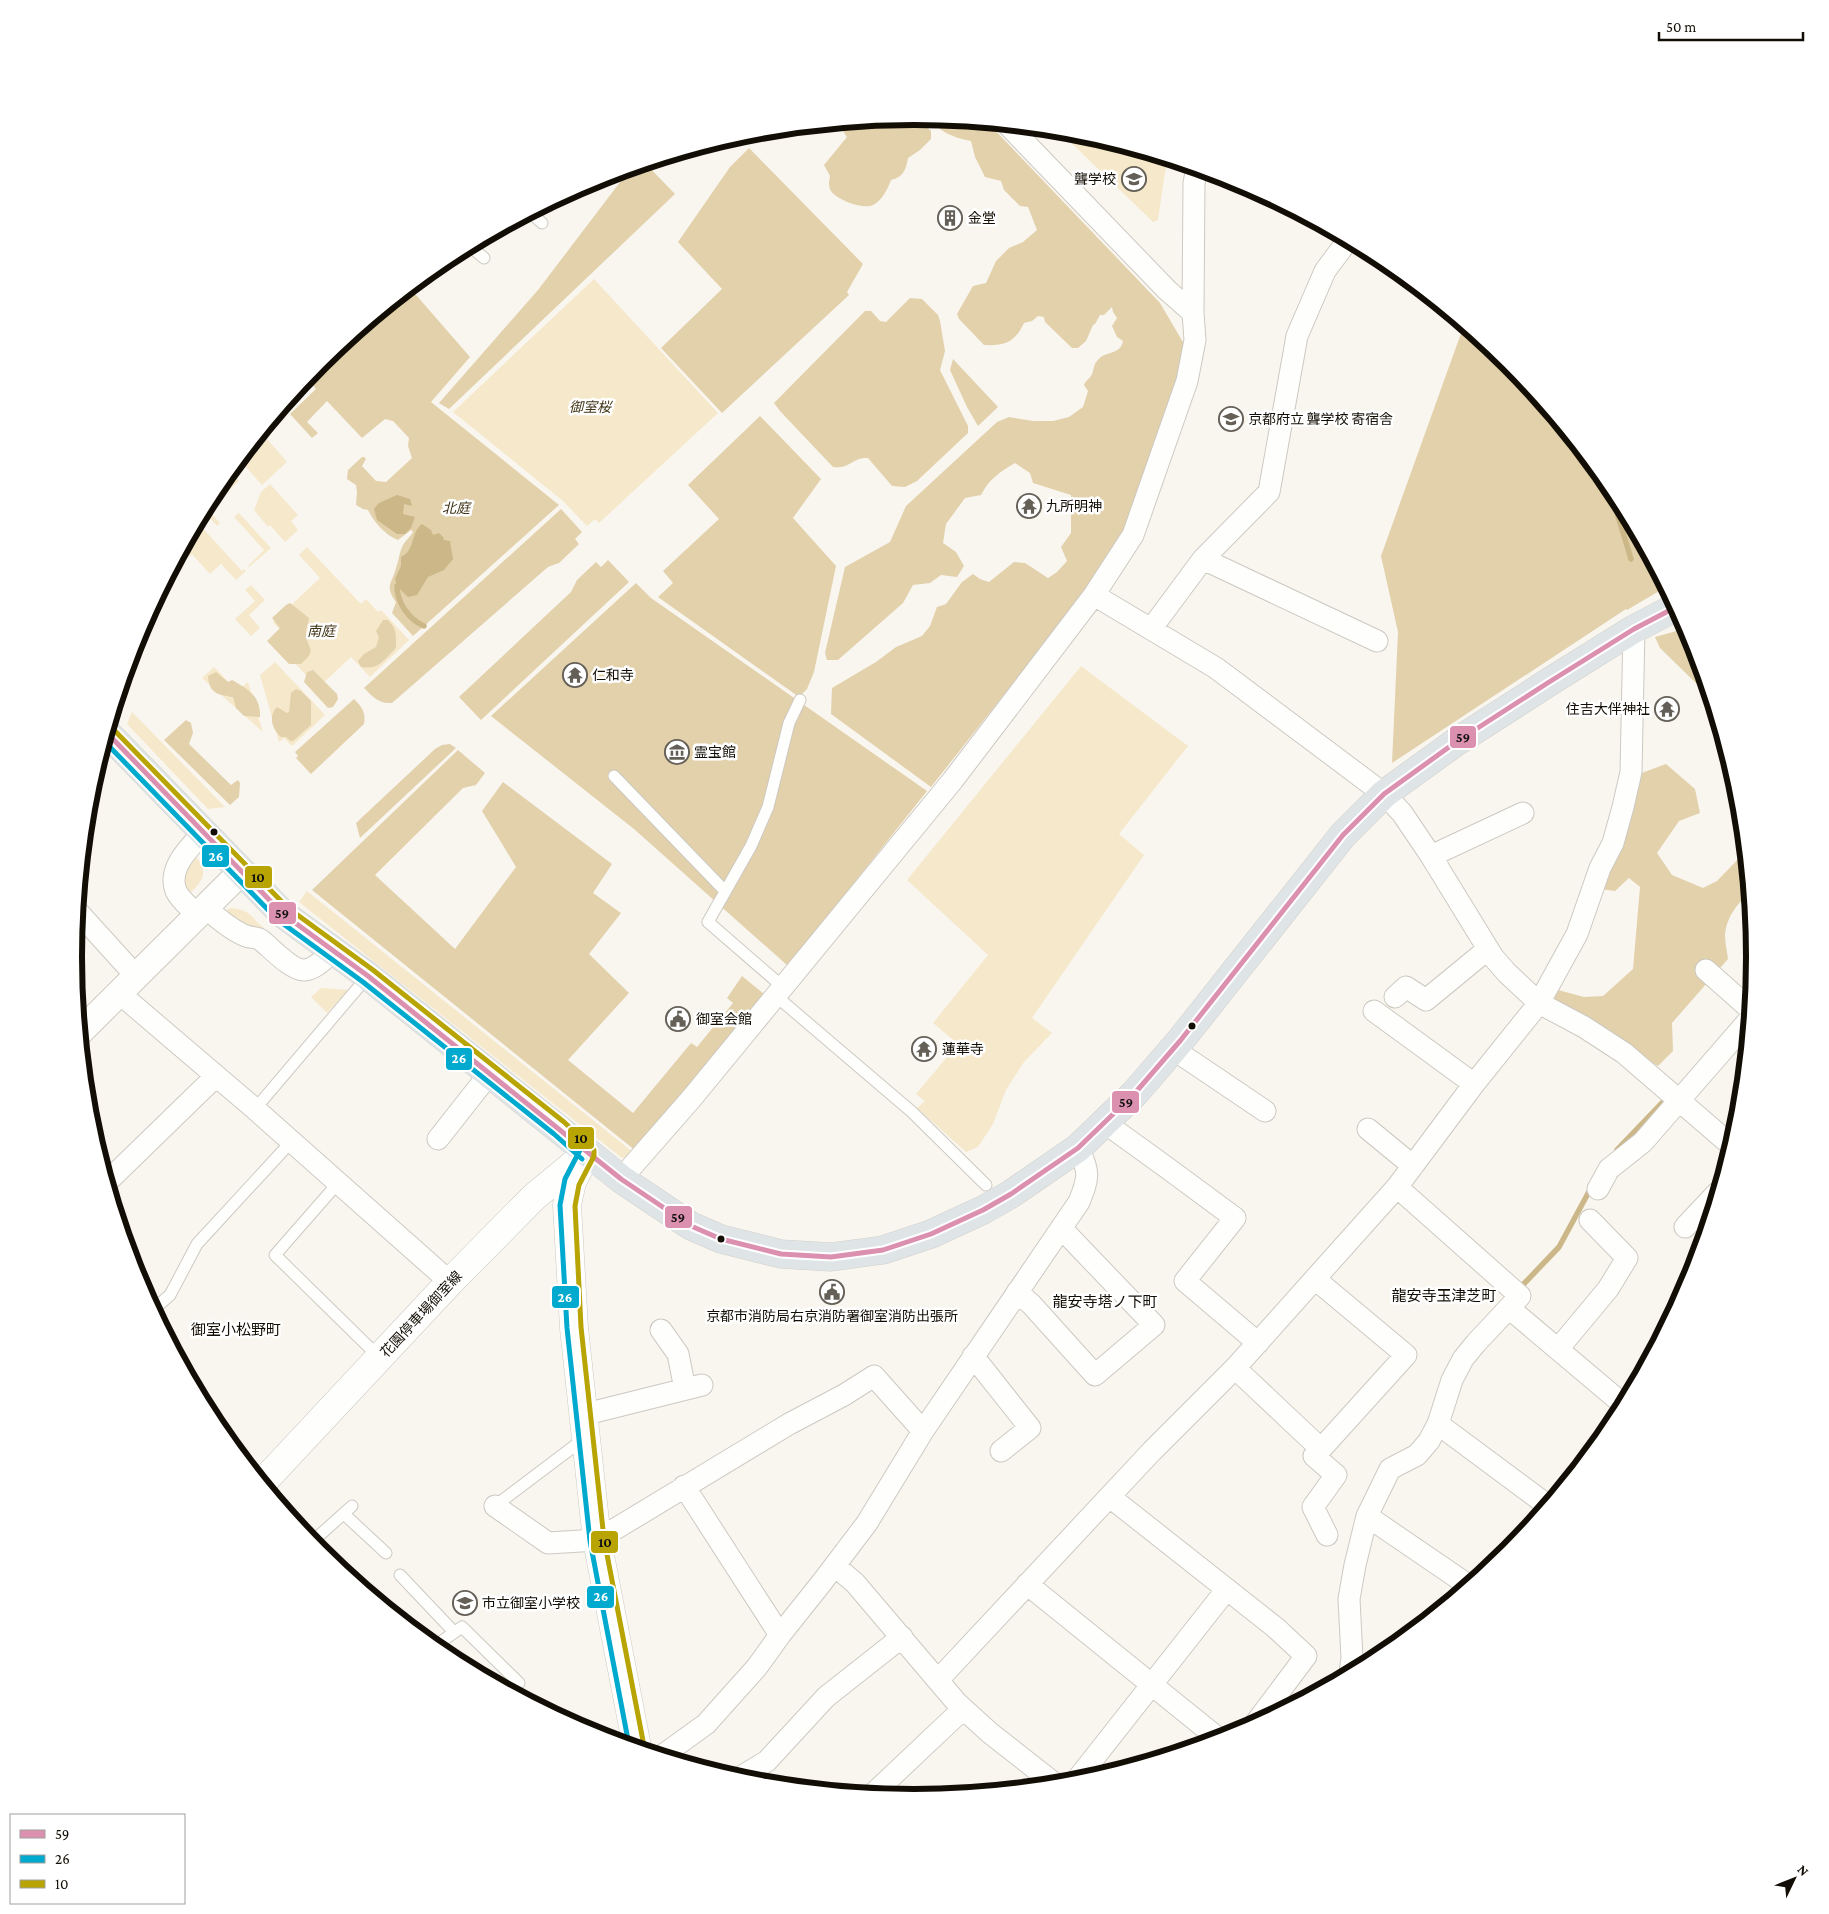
<svg xmlns="http://www.w3.org/2000/svg" width="1829" height="1914" font-family="'Crimson Pro','Noto Sans JP',serif">
  <rect width="100%" height="100%" fill="#f9f6f0"/>
  <path fill="#f6e8ca" d="M1058,130L1079,132L1169,160L1165,172L1158,220L1153,222Z
    M594,279L718,413L599,523L595,519L587,526L563,501L453,412Z
    M262,433L287,462L262,485L240,460Z
    M232,473L239,481L208,510L220,523L217,526L204,512L216,490Z
    M270,484L298,515L291,521L298,530L285,542L270,525L268,527L254,510L261,492Z
    M239,513L271,548L249,567L248,566L264,550L234,517Z
    M198,523L242,571L244,569L246,571L236,580L221,564L210,574L192,554L179,565L177,562Z
    M307,547L361,604L366,599L378,612L381,610L409,640L370,677L351,657L318,688L271,638L280,630L273,622L320,578L299,555Z
    M251,585L265,600L249,615L260,628L251,636L235,619L255,601L245,590Z
    M275,662L325,715L292,746L284,738L279,742L260,675Z
    M1081,666L1188,746L1119,834L1144,855L1032,1018L1052,1033L1024,1062L1006,1090L993,1124L978,1147L966,1152L917,1108L925,1101L916,1094L958,1044L933,1023L988,955L907,880Z
    M214,667L237,691L248,682L263,732L202,678Z
    M132,712L225,807L208,809L127,724Z
    M193,853C211,873 203,881 186,897L179,874Z
    M307,891L634,1153L631,1156L622,1158L299,902Z
    M231,908C244,909 250,913 258,923C262,927 264,926 265,932L251,928L224,911Z
    M321,988L348,990L327,1013L311,997Z"/>
  <path fill="#e2d1ab" d="M915,116L931,131V139L920,150L908,158C906,170 903,177 891,180C888,188 882,201 873,205C864,210 837,200 831,191C828,186 829,181 830,176L824,165L847,137L838,124Z
    M927,117L989,124L1160,303L1187,349L1128,531L1089,587L931,787L831,714L832,688L876,662L896,647L922,636L930,626L937,607L946,604L962,582L973,574L980,579L989,582L1014,562L1025,563L1048,578L1057,572L1067,561L1061,547L1071,533V495L1033,483L1030,473L1015,463C1000,472 989,479 981,495L965,498L946,524L943,543L956,552L964,566L957,577L941,575L930,583L913,585L903,603L838,660H827L825,653L845,567L890,542L906,506L997,422L1009,417L1033,421H1053L1069,417L1083,407L1088,391L1084,385C1086,380 1088,380 1091,376C1094,372 1093,365 1097,361C1105,350 1120,356 1123,341L1117,337L1112,326L1117,318L1113,312L1112,307L1104,315H1100L1095,324L1093,325L1086,341L1078,348H1072L1045,322L1044,317L1038,316L1032,321L1024,323C1015,342 1006,346 984,345L959,319L957,314L973,286L986,283L996,261L1009,248L1023,242L1037,230L1028,207L1020,206L1004,190L1001,181L985,177L975,157L971,141C951,137 941,132 927,117Z
    M749,148L863,264L847,292L849,295L722,413L661,348L722,289L678,242L730,167Z
    M646,164L675,194L449,409L439,403L538,290L630,169Z
    M410,288L470,357L431,402L559,505L413,636L392,613L396,602C384,585 392,584 396,568C399,560 399,553 403,545C406,540 410,537 413,532L411,530L398,540C385,535 374,522 368,510L363,509L356,505L357,492L356,485L347,479L348,470L362,457H364L366,459L362,466L376,481L386,482L412,458L408,446L409,438L393,421L385,419L362,438L327,401L307,422L318,433L312,438L290,414L316,389L307,378L320,362Z
    M910,298L922,299L938,315L940,321L945,351L940,370L968,426V433L917,481L905,487L892,486L868,458C852,457 851,469 833,467L780,411L774,403L865,311H871L880,321L886,322Z
    M1464,325L1509,363L1614,490L1666,587L1627,610L1626,609L1392,763L1398,632L1381,556Z
    M953,359L998,407L978,426L967,407L950,370Z
    M760,416L821,479L793,518L836,566L814,672L807,689L799,697L658,597L673,583L663,571L719,519L688,485Z
    M561,509L582,532L575,539L579,544L559,563L548,567L392,703C379,704 373,697 364,688Z
    M608,560L629,582L481,720L459,697L571,592L577,580L596,562L601,567Z
    M636,583L651,598L927,791L788,966L634,829L491,716Z
    M290,603L309,618C309,624 305,629 306,635C308,651 318,648 301,664H289L267,641L280,628L272,618L286,605Z
    M383,620H388C397,629 396,635 396,648C384,660 379,670 361,667L358,661L364,654L376,647L379,637L376,631Z
    M1687,628L1691,636L1708,690H1703L1660,648L1655,637Z
    M313,670L337,694L338,699L333,707L328,708L304,682L307,672Z
    M216,672L228,682L232,680C248,689 261,696 260,717L244,716L236,708L233,697C219,695 209,694 208,676Z
    M296,689L301,691L311,701V725L293,741H290L286,737H281C272,729 268,716 277,707L287,713L289,712L291,693Z
    M354,699C362,707 366,712 364,724L311,774L296,758L298,756L295,752Z
    M186,720L191,723L193,733L189,744L231,785L238,780L240,783L239,797L230,805L164,740Z
    M450,744L456,748L360,838L356,823L435,749L442,745Z
    M458,750L485,773L476,785L463,788L375,875L455,949L516,867L482,811L503,782L612,864L593,893L621,913L589,954L629,993L568,1060L633,1113L691,1043L697,1047L733,1003L727,998L742,976L764,994L636,1151L312,890Z
    M1666,764L1695,789L1700,813L1679,821L1657,853L1672,875L1703,888L1717,881L1745,852L1749,895C1736,903 1726,920 1725,935C1725,943 1727,951 1728,959L1672,1023L1673,1051L1658,1066L1551,1002L1558,990L1584,997L1603,996L1633,969L1640,887L1629,878L1615,891L1600,889L1639,774Z"/>
  <path fill="#ccb788" d="M397,495L410,499L412,506L404,504L403,514L415,517L411,528L405,534H397L377,520L374,509L379,503Z
    M422,524L431,530L433,535L439,533L443,537L444,540L450,541L453,559L444,570L428,577L417,595L408,597L397,586L395,579L401,566V557C416,550 410,533 422,524Z"/>
  <g fill="none" stroke-linecap="round" stroke-linejoin="round">
    <path stroke="#ccb788" stroke-width="5.5" d="M1608,483L1631,559
      M397,586C397,602 408,619 424,626
      M1734,1127L1739,1121
      M1617,1150L1662,1103
      M1518,1290L1559,1247L1592,1186"/>
    <defs>
      <path id="service" d="M531,213L542,223
        M1347,242L1370,252
        M470,246L484,258
        M614,776L725,891
        M783,987L708,922L751,846L768,807L789,723L800,700
        M776,996L912,1112L986,1185
        M255,1109L368,976
        M338,1183L275,1255L380,1358
        M154,1309L170,1295L197,1244L291,1142
        M495,1506L585,1438
        M344,1514L386,1553
        M312,1542L352,1506
        M400,1575L454,1632
        M435,1646L462,1627L519,1683L512,1691"/>
      <path id="minor" d="M1008,125L1167,290L1193,313
        M1203,559L1377,641
        M1094,595L1216,668L1384,794L1402,813L1431,856L1493,957L1507,973L1539,1003L1584,1027L1624,1053L1732,1146
        M1151,629L1203,559L1269,492L1297,336L1325,271L1348,240
        M1431,856L1523,813
        M205,907C217,918 231,930 246,936C251,938 256,937 261,940C271,948 292,971 305,970C316,969 326,957 334,951
        M78,912L136,976
        M197,915C191,908 180,900 176,891C167,868 190,847 203,833
        M1706,970L1750,1009
        M119,993L255,1109L450,1282
        M1395,997L1406,987L1426,1000L1488,949
        M1374,1011L1474,1084
        M1173,1049L1265,1111
        M1105,1123L1166,1167L1235,1218L1185,1281L1258,1343
        M1368,1129L1413,1166
        M438,1139L490,1073
        M621,1179L691,1099L953,780L1094,595L1133,535L1187,381L1195,340L1193,313L1194,183L1197,168
        M108,1181L215,1077
        M1598,1189L1609,1169L1643,1142L1749,1020
        M1685,1227L1717,1193
        M1017,1292L1031,1304L1095,1375L1154,1325L1061,1228
        M1509,1308L1624,1405
        M661,1330L678,1354L685,1389
        M1558,1349L1608,1289L1627,1258L1590,1220
        M973,1356L1030,1428L1001,1451
        M1235,1368L1321,1449L1406,1355L1315,1279
        M582,1415L702,1385
        M1438,1424L1547,1505
        M1321,1449L1314,1456L1336,1475L1313,1507L1327,1535
        M684,1486L780,1635
        M1110,1497L1276,1628L1306,1656L1255,1724
        M495,1506L548,1543L597,1540L789,1424L844,1395L874,1376L923,1431
        M1367,1516L1468,1585
        M835,1566L855,1583L957,1703L990,1733L1055,1784
        M1027,1584L1219,1739
        M1350,1673L1352,1658L1349,1599L1355,1565L1367,1516L1390,1469L1417,1455L1429,1441L1438,1424L1452,1380L1463,1359L1476,1343L1520,1296L1397,1187
        M938,1680L1152,1451L1235,1368L1397,1187L1474,1084L1539,1003L1577,934L1600,868L1613,843L1623,807L1631,772L1634,629
        M663,1755L706,1724L757,1667L780,1635L823,1581L867,1523L923,1431L1079,1202C1089,1177 1090,1172 1078,1148
        M739,1778L767,1761L826,1697L902,1637
        M1075,1782L1227,1589
        M873,1794L963,1709"/>
      <path id="tertiary" d="M81,1031L241,872"/>
      <path id="secondary" d="M587,1153L572,1182L567,1205L574,1328L597,1540L637,1747
        M263,1482L450,1282L534,1197L580,1159"/>
      <path id="primary" d="M108,734L283,914L368,976L621,1179L691,1226L721,1239L781,1254L831,1257L883,1250L931,1234L983,1210L1011,1194L1078,1148L1135,1093L1180,1041L1343,835L1384,794L1456,742L1546,684L1634,629L1676,607"/>
    </defs>
    <use href="#service" stroke="#cdc9c1" stroke-width="13"/>
    <use href="#minor" stroke="#cdc9c1" stroke-width="23"/>
    <use href="#tertiary" stroke="#cdc9c1" stroke-width="28"/>
    <use href="#secondary" stroke="#cdc9c1" stroke-width="29"/>
    <use href="#primary" stroke="#d2d0cc" stroke-width="29"/>
    <use href="#service" stroke="#fefefd" stroke-width="11"/>
    <use href="#minor" stroke="#fefefd" stroke-width="21"/>
    <use href="#tertiary" stroke="#fefefd" stroke-width="26"/>
    <use href="#secondary" stroke="#fefefd" stroke-width="28"/>
    <use href="#primary" stroke="#dfe5e7" stroke-width="28"/>
    <defs>
      <path id="bus-1" d="M108,734L283,914L368,976L621,1179L691,1226L721,1239L781,1254L831,1257L883,1250L931,1234L983,1210L1011,1194L1078,1148L1135,1093L1180,1041L1343,835L1384,794L1456,742L1546,684L1634,629L1676,607"/>
      <path id="bus-2" d="M105,742L278,920L363,982L554,1134L582,1159
        M580,1150L565,1179L560,1205L567,1328L590,1541L629,1745"/>
      <path id="bus-3" d="M113,729L288,908L373,970L564,1122L594,1150V1156L579,1185L575,1206L581,1327L604,1539L644,1746"/>
    </defs>
    <use href="#bus-1" stroke="#fff" stroke-width="9"/>
    <use href="#bus-2" stroke="#fff" stroke-width="9"/>
    <use href="#bus-3" stroke="#fff" stroke-width="9"/>
    <use href="#bus-1" stroke="#db90af" stroke-width="5"/>
    <use href="#bus-2" stroke="#00a9ce" stroke-width="5"/>
    <use href="#bus-3" stroke="#b8a402" stroke-width="5"/>
  </g>
  <defs>
    <symbol id="school-ring" viewBox="-11 -11 22 22"><circle r="9.5" fill="#fff" stroke="#645f57" stroke-width="1.5"/><path d="M0-5L7-2L0 1L-7-2ZM-4 1L0 2.5L4 1V4Q0 6-4 4Z" fill="#645f57"/></symbol>
    <symbol id="building-ring" viewBox="-11 -11 22 22"><circle r="9.5" fill="#fff" stroke="#645f57" stroke-width="1.5"/><path d="M-4-6H4V6H1V3H-1V6H-4ZM-2.5-4.3h1.7v1.8h-1.7ZM.8-4.3h1.7v1.8H.8ZM-2.5-1h1.7V.8h-1.7ZM.8-1h1.7V.8H.8Z" fill="#645f57"/></symbol>
    <symbol id="university-ring" viewBox="-11 -11 22 22"><circle r="9.5" fill="#fff" stroke="#645f57" stroke-width="1.5"/><path d="M0-5L7-2L0 1L-7-2ZM-4 1L0 2.5L4 1V4Q0 6-4 4Z" fill="#645f57"/></symbol>
    <symbol id="temple-ring" viewBox="-11 -11 22 22"><circle r="9.5" fill="#fff" stroke="#645f57" stroke-width="1.5"/><path d="M0-6L5-2H3V0L6.5 2.5H4V6H1.5V3h-3V6H-4V2.5H-6.5L-3 0V-2H-5Z" fill="#645f57"/></symbol>
    <symbol id="museum-ring" viewBox="-11 -11 22 22"><circle r="9.5" fill="#fff" stroke="#645f57" stroke-width="1.5"/><path d="M0-6L6-3V-2H-6V-3ZM-5-1h2V3h-2ZM-1-1h2V3h-2ZM3-1h2V3H3ZM-6 4H6V6H-6Z" fill="#645f57"/></symbol>
    <symbol id="civic-ring" viewBox="-11 -11 22 22"><circle r="9.5" fill="#fff" stroke="#645f57" stroke-width="1.5"/><path d="M-.6-6.5H3V-4.5H.6V-3L4-1V1h2V6H-6V1h2V-1L-.6-3ZM-1.2 2.5V6h2.4V2.5Z" fill="#645f57"/></symbol>
  </defs>
  <g fill-rule="evenodd">
    <use href="#school-ring" x="1120" y="165" width="28" height="28"/>
    <use href="#building-ring" x="936" y="204" width="28" height="28"/>
    <use href="#university-ring" x="1217" y="405" width="28" height="28"/>
    <use href="#temple-ring" x="1015" y="492" width="28" height="28"/>
    <use href="#temple-ring" x="561" y="661" width="28" height="28"/>
    <use href="#temple-ring" x="1653" y="695" width="28" height="28"/>
    <use href="#museum-ring" x="663" y="738" width="28" height="28"/>
    <use href="#civic-ring" x="664" y="1005" width="28" height="28"/>
    <use href="#temple-ring" x="910" y="1035" width="28" height="28"/>
    <use href="#civic-ring" x="818" y="1278" width="28" height="28"/>
    <use href="#school-ring" x="451" y="1589" width="28" height="28"/>
  </g>
  <g fill="#130e05" stroke="#fff" stroke-width="2">
    <circle cx="214" cy="832" r="4.5"/>
    <circle cx="1192" cy="1026" r="4.5"/>
    <circle cx="721" cy="1239" r="4.5"/>
  </g>
  <g text-anchor="middle" stroke-width="5" stroke-linejoin="round" paint-order="stroke">
    <g font-size="14" fill="#130e05" stroke="#fff" text-anchor="start">
      <text x="1116" y="184" text-anchor="end">聾学校</text>
      <text x="968" y="223">金堂</text>
      <text x="1248" y="424">京都府立 聾学校 寄宿舎</text>
      <text x="1046" y="511">九所明神</text>
      <text x="592" y="680">仁和寺</text>
      <text x="1650" y="714" text-anchor="end">住吉大伴神社</text>
      <text x="694" y="757">霊宝館</text>
      <text x="696" y="1024">御室会館</text>
      <text x="942" y="1054">蓮華寺</text>
      <text x="832" y="1321" text-anchor="middle">京都市消防局右京消防署御室消防出張所</text>
      <text x="482" y="1608">市立御室小学校</text>
    </g>
    <g font-size="14" font-style="italic" fill="#403417" stroke="#fff">
      <text x="590" y="412">御室桜</text>
      <text x="456" y="513">北庭</text>
      <text x="321" y="636">南庭</text>
    </g>
    <g font-size="14" fill="#130e05" stroke="#fff">
      <text transform="translate(421 1314) rotate(-47)" y="5">花園停車場御室線</text>
    </g>
    <g font-size="15" fill="#130e05" stroke="#fff">
      <text x="1444" y="1301">龍安寺玉津芝町</text>
      <text x="1105" y="1307">龍安寺塔ノ下町</text>
      <text x="236" y="1335">御室小松野町</text>
    </g>
  </g>
  <path d="M0 0H1829V1914H0ZM82 957a832 832 0 1 1 1664 0a832 832 0 1 1-1664 0Z" fill="#fff" fill-rule="evenodd"/>
  <path fill="none" stroke="#130e05" stroke-width="6" d="M82 957a832 832 0 1 1 1664 0a832 832 0 1 1-1664 0Z"/>
  <g stroke="#fff" stroke-width="2">
    <rect x="1449" y="725" width="28" height="24" rx="5" fill="#db90af"/>
    <rect x="201" y="844" width="29" height="24" rx="5" fill="#00a9ce"/>
    <rect x="244" y="865" width="29" height="24" rx="5" fill="#b8a402"/>
    <rect x="268" y="901" width="29" height="24" rx="5" fill="#db90af"/>
    <rect x="445" y="1047" width="28" height="24" rx="5" fill="#00a9ce"/>
    <rect x="1111" y="1090" width="29" height="24" rx="5" fill="#db90af"/>
    <rect x="567" y="1126" width="28" height="24" rx="5" fill="#b8a402"/>
    <rect x="664" y="1205" width="29" height="24" rx="5" fill="#db90af"/>
    <rect x="551" y="1285" width="29" height="24" rx="5" fill="#00a9ce"/>
    <rect x="590" y="1530" width="29" height="24" rx="5" fill="#b8a402"/>
    <rect x="586" y="1585" width="29" height="24" rx="5" fill="#00a9ce"/>
  </g>
  <g font-size="14" text-anchor="middle" font-weight="bold" fill="#fff">
    <text x="216" y="861">26</text>
    <text x="459" y="1063">26</text>
    <text x="565" y="1302">26</text>
    <text x="601" y="1601">26</text>
  </g>
  <g font-size="14" text-anchor="middle" font-weight="bold" fill="#111">
    <text x="1463" y="742">59</text>
    <text x="258" y="882">10</text>
    <text x="282" y="918">59</text>
    <text x="1126" y="1107">59</text>
    <text x="581" y="1143">10</text>
    <text x="678" y="1222">59</text>
    <text x="605" y="1547">10</text>
  </g>
  <rect x="10" y="1814" width="175" height="90" fill="#ffffff" stroke="#a19f9b"/>
  <rect x="20" y="1830" width="25" height="8" fill="#db90af" stroke="#a19f9b"/>
  <text x="55" y="1839" font-size="15" fill="#130e05">59</text>
  <rect x="20" y="1855" width="25" height="8" fill="#00a9ce" stroke="#a19f9b"/>
  <text x="55" y="1864" font-size="15" fill="#130e05">26</text>
  <rect x="20" y="1880" width="25" height="8" fill="#b8a402" stroke="#a19f9b"/>
  <text x="55" y="1889" font-size="15" fill="#130e05">10</text>
  <g transform="translate(1794 1879) rotate(47)" stroke="#ffffff" stroke-width="4" paint-order="stroke">
  <path d="M0-4L9 19L0 12L-9 19Z" fill="#130e05"/>
  <text y="-8" font-size="14" font-weight="bold" text-anchor="middle" fill="#130e05">N</text>
  </g>
  <path d="M1659 32v8h144v-8" fill="none" stroke="#130e05" stroke-width="2.5"/>
  <text x="1666" y="32" font-size="15" fill="#130e05" stroke="#ffffff" stroke-width="4" paint-order="stroke">50 m</text>
</svg>
